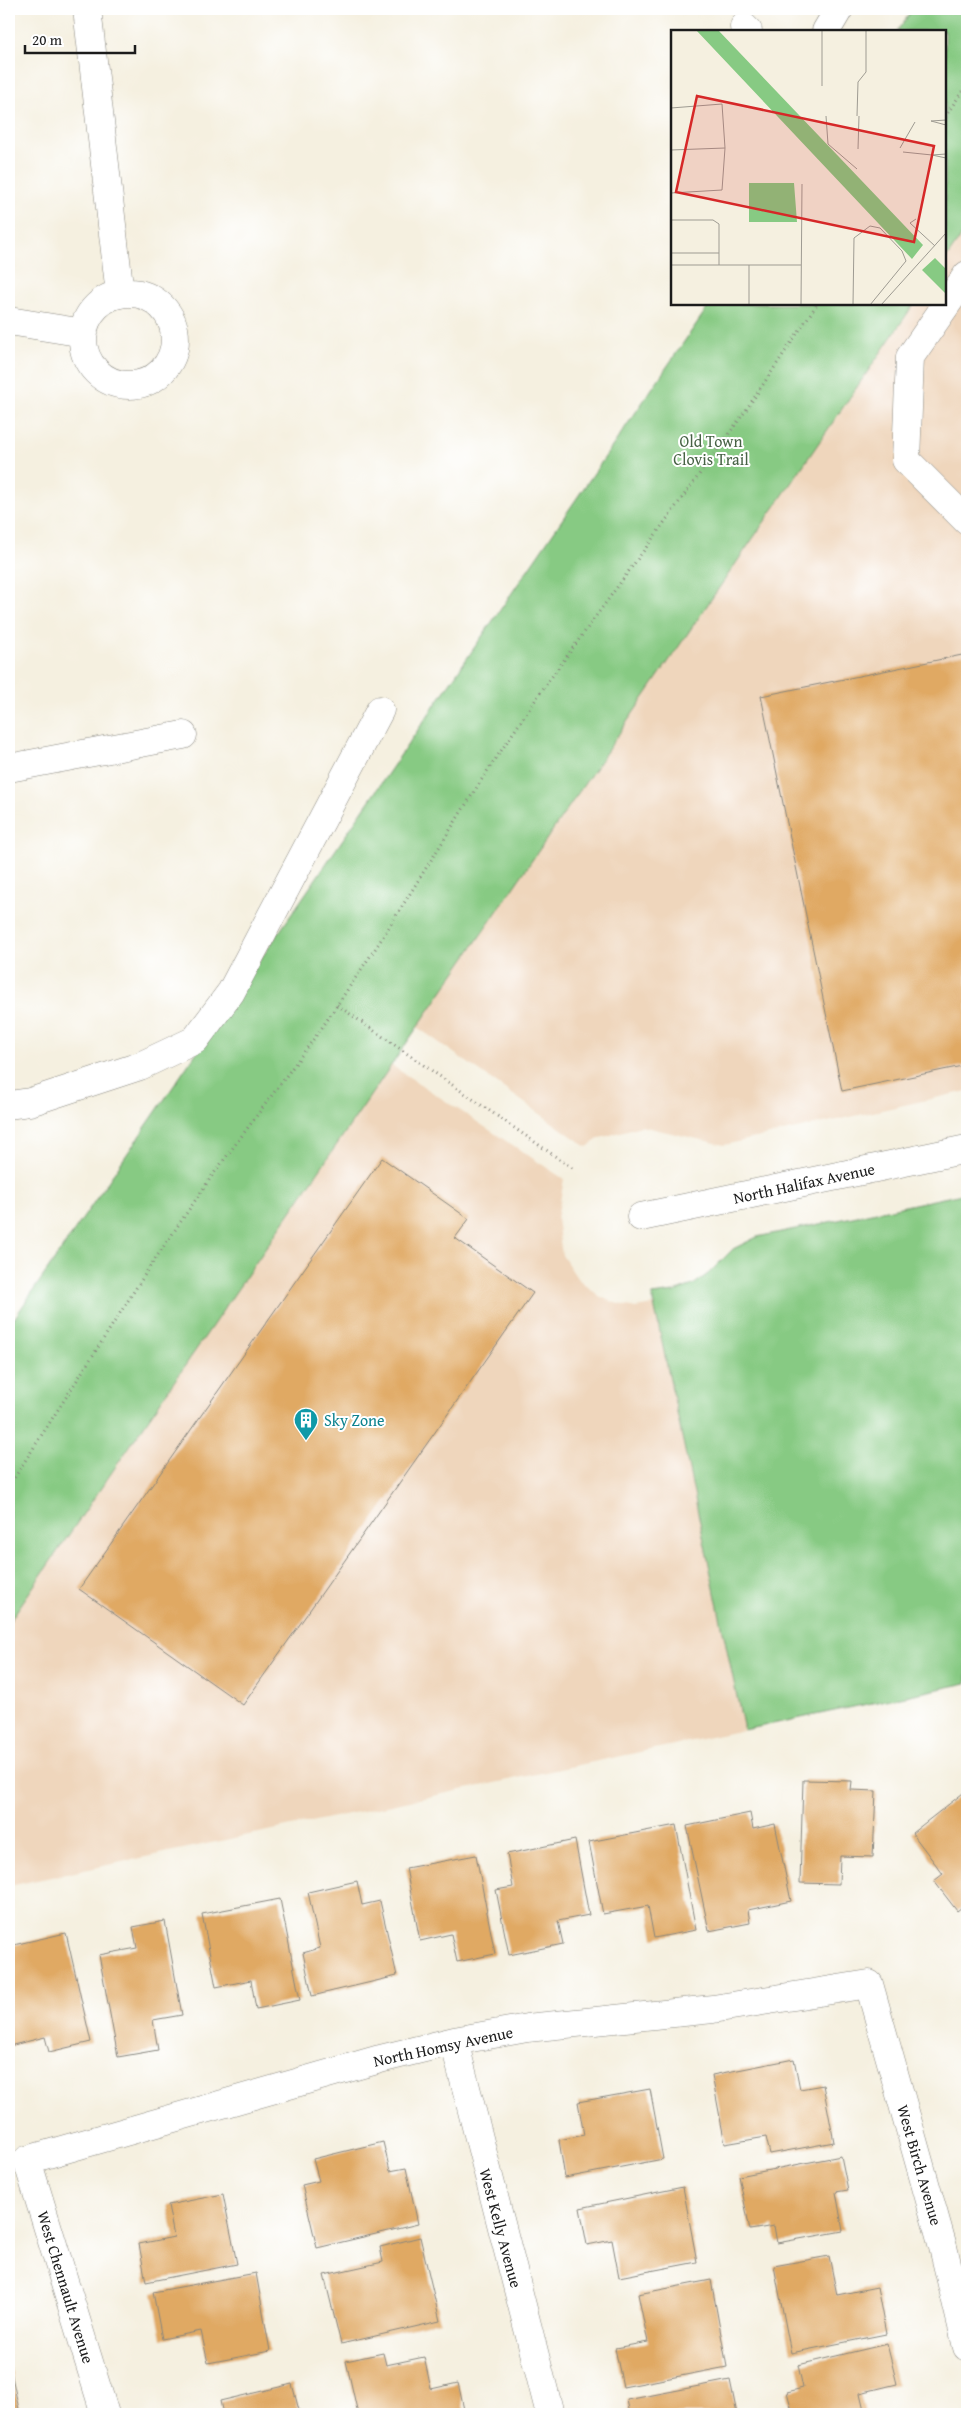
<svg xmlns="http://www.w3.org/2000/svg" width="976" height="2423" font-family="'Gentium Book Plus',serif">
  <rect width="100%" height="100%" fill="#fff"/>
  <filter id="ink" filterUnits="userSpaceOnUse"><feTurbulence type="fractalNoise" baseFrequency=".02" numOctaves="2"/><feDisplacementMap in="SourceGraphic" scale="10" xChannelSelector="R" yChannelSelector="G"/><feConvolveMatrix kernelMatrix="1 2 1 2 8 2 1 2 1" color-interpolation-filters="sRGB"/></filter>
  <filter id="wash" filterUnits="userSpaceOnUse"><feTurbulence type="fractalNoise" baseFrequency=".0096" numOctaves="4" result="noise"/><feDisplacementMap in="SourceGraphic" scale="20" xChannelSelector="R" yChannelSelector="G"/><feGaussianBlur stdDeviation="1.12" result="paint"/><feColorMatrix in="noise" values="0 0 0 0 0 0 0 0 0 0 0 0 0 0 0 0 0 1.4 0 .05"/><feComposite in="paint" operator="in"/></filter>
  <g filter="url(#wash)">
    <rect width="100%" height="100%" fill="#f5f0e0"/>
    <path fill="#efd6bc" d="M967,228V1091L724,1145L641,1126L600,1138L587,1147L417,1027L914,304H945V260Z
      M391,1065L564,1179L557,1219L562,1255L577,1278L599,1296L615,1303L635,1308L654,1305L744,1730L9,1886V1622Z"/>
    <path fill="#87ca83" stroke="#527350" d="M913,9H967V228L945,260V31H897Z
      M710,304H914L9,1622V1326Z
      M967,1193V1683L744,1730L652,1295L674,1292L693,1285L708,1274L733,1249L757,1237Z"/>
    <g id="blocks">
      <path fill="#e0a964" d="M967,654V1065L842,1091L761,696Z
        M382,1158L469,1219L455,1238L533,1293L243,1705L79,1589Z
        M803,1780L852,1781L851,1790L876,1791L873,1857L840,1856L839,1884L800,1883Z
        M967,1790V1903L957,1911L934,1881L943,1874L912,1833Z
        M750,1813L753,1829L775,1824L791,1901L748,1910L750,1923L709,1931L687,1826Z
        M676,1825L696,1930L654,1938L648,1906L603,1914L589,1842Z
        M575,1840L589,1915L558,1921L563,1944L509,1955L496,1890L513,1887L507,1854Z
        M476,1855L495,1954L457,1962L451,1934L420,1941L406,1868Z
        M357,1881L362,1905L380,1901L397,1976L312,1996L303,1953L320,1948L308,1892Z
        M280,1899L300,2000L256,2009L251,1980L216,1987L202,1914Z
        M165,1921L182,2015L153,2020L158,2050L118,2057L99,1955L137,1948L133,1927Z
        M66,1933L91,2042L49,2052L45,2037L9,2046V1966L12,1965L9,1946Z
        M794,2059L800,2089L823,2085L834,2142L770,2154L766,2137L725,2144L712,2075Z
        M650,2089L663,2159L565,2178L559,2140L584,2135L578,2102Z
        M383,2142L390,2171L406,2168L418,2224L317,2248L302,2185L319,2181L313,2159Z
        M841,2156L848,2190L836,2192L843,2231L777,2243L774,2226L750,2230L739,2176Z
        M683,2187L697,2262L619,2277L612,2240L587,2245L580,2208Z
        M223,2194L237,2264L146,2282L139,2244L174,2237L168,2205Z
        M420,2237L440,2321L341,2344L324,2275L383,2262L380,2247Z
        M829,2256L837,2295L877,2287L886,2334L791,2353L774,2266Z
        M256,2273L270,2351L208,2363L201,2331L162,2339L153,2292Z
        M711,2280L727,2367L623,2387L615,2348L648,2342L638,2294Z
        M887,2344L897,2384L860,2393L865,2414H793L787,2392L803,2388L798,2365Z
        M383,2353L386,2365L424,2357L431,2389L458,2383L465,2414H358L346,2361Z
        M9,2367H10L20,2414H9Z
        M730,2380L737,2414H630L627,2400Z
        M292,2384L300,2414H223L220,2401Z"/>
    </g>
  </g>
  <g filter="url(#ink)">
    <use href="#blocks" fill-opacity="0" stroke="#88867e" stroke-width="1"/>
    <g fill="none" stroke-linecap="round" stroke-linejoin="round">
      <defs>
        <path id="minor" d="M87,9L120,294
          M744,27L748,31
          M826,31L839,9
          M967,275L910,357L906,460L967,521
          M83 339a46 46 0 1 1 92 0a46 46 0 1 1-92 0Z
          M9,321L84,333
          M9,768L183,735
          M9,1105L30,1102L140,1066L195,1040L231,992L380,710
          M641,1217L967,1149
          M454,2041L550,2414
          M105,2414L27,2160L380,2059L454,2041L527,2028L713,2009L869,1984L943,2247L967,2347"/>
      </defs>
      <use href="#minor" stroke="#88867e" stroke-width="29"/>
      <path stroke="#88867e" stroke-width="3" stroke-dasharray="1 4" stroke-linecap="butt" d="M945,117L967,84
        M337,1005L575,1170
        M9,1486L149,1268L212,1176L321,1029L379,943L482,779L540,693L744,413L817,304"/>
      <use href="#minor" stroke="#fff" stroke-width="28"/>
    </g>
  </g>
  <defs>
    <symbol id="building-pin" viewBox="-11 -11 22 30"><path d="M0 17L-7.5 6A9.5 9.5 0 1 1 7.5 6Z" fill="#0f9aa8" stroke="#fff"/><path d="M-4-6H4V6H1V3H-1V6H-4ZM-2.5-4.3h1.7v1.8h-1.7ZM.8-4.3h1.7v1.8H.8ZM-2.5-1h1.7V.8h-1.7ZM.8-1h1.7V.8H.8Z" fill="#fff"/></symbol>
  </defs>
  <g fill-rule="evenodd">
    <use href="#building-pin" x="292" y="1406" width="28" height="38"/>
  </g>
  <g text-anchor="middle" stroke-width="4" stroke-linejoin="round" paint-order="stroke">
    <g font-size="16" fill="#476245" stroke="#fff">
      <text x="711" y="447">Old Town<tspan x="711" dy="18">Clovis Trail</tspan></text>
    </g>
    <g font-size="16" fill="#1c1c1c" stroke="#fff">
      <text transform="translate(804 1183) rotate(-12)" y="6">North Halifax Avenue</text>
      <text transform="translate(443 2046) rotate(-12)" y="6">North Homsy Avenue</text>
      <text transform="translate(920 2165) rotate(74)" y="6">West Birch Avenue</text>
      <text transform="translate(501 2228) rotate(75)" y="6">West Kelly Avenue</text>
      <text transform="translate(66 2287) rotate(73)" y="6">West Chennault Avenue</text>
    </g>
    <g font-size="16" fill="#0d838f" stroke="#fff" text-anchor="start">
      <text x="324" y="1426">Sky Zone</text>
    </g>
  </g>
  <g transform="translate(671 30)">
    <rect width="275" height="275" fill="#f5f0e0"/>
    <path d="M25,0H47L252,215L241,229ZM78,153H123L126,192H78ZM264,228L275,239V264L251,240Z" fill="#87ca83"/>
    <path fill="none" stroke="#9e9b92" stroke-width="1" d="M151,56V0M0,78L51,74L54,118L51,160L0,163M155,86L157,114L186,139M186,86L187,52L195,42V0M275,90L260,91L275,95M229,118L244,92M187,119L188,86M0,120L54,118M232,122L261,125M275,124L261,125L275,128M245,189L239,193L264,216M0,190H42L48,194V235M0,223H48M0,235H130M78,235V275M130,275L131,154M182,275L183,208L199,196L209,198L231,221L235,231L199,275M210,275L275,203"/>
    <path fill="#d62828" fill-opacity="0.15" stroke="#d62828" stroke-width="2.5" d="M26,66L263,116L243,212L5,162Z"/>
    <rect width="275" height="275" fill="none" stroke="#1c1c1c" stroke-width="2.5"/>
  </g>
  <rect width="976" height="2423" fill="none" stroke="#fff" stroke-width="30"/>
  <path d="M25 45v8h110v-8" fill="none" stroke="#1c1c1c" stroke-width="2.5"/>
  <text x="32" y="45" font-size="15" fill="#1c1c1c" stroke="#ffffff" stroke-width="4" paint-order="stroke">20 m</text>
</svg>
